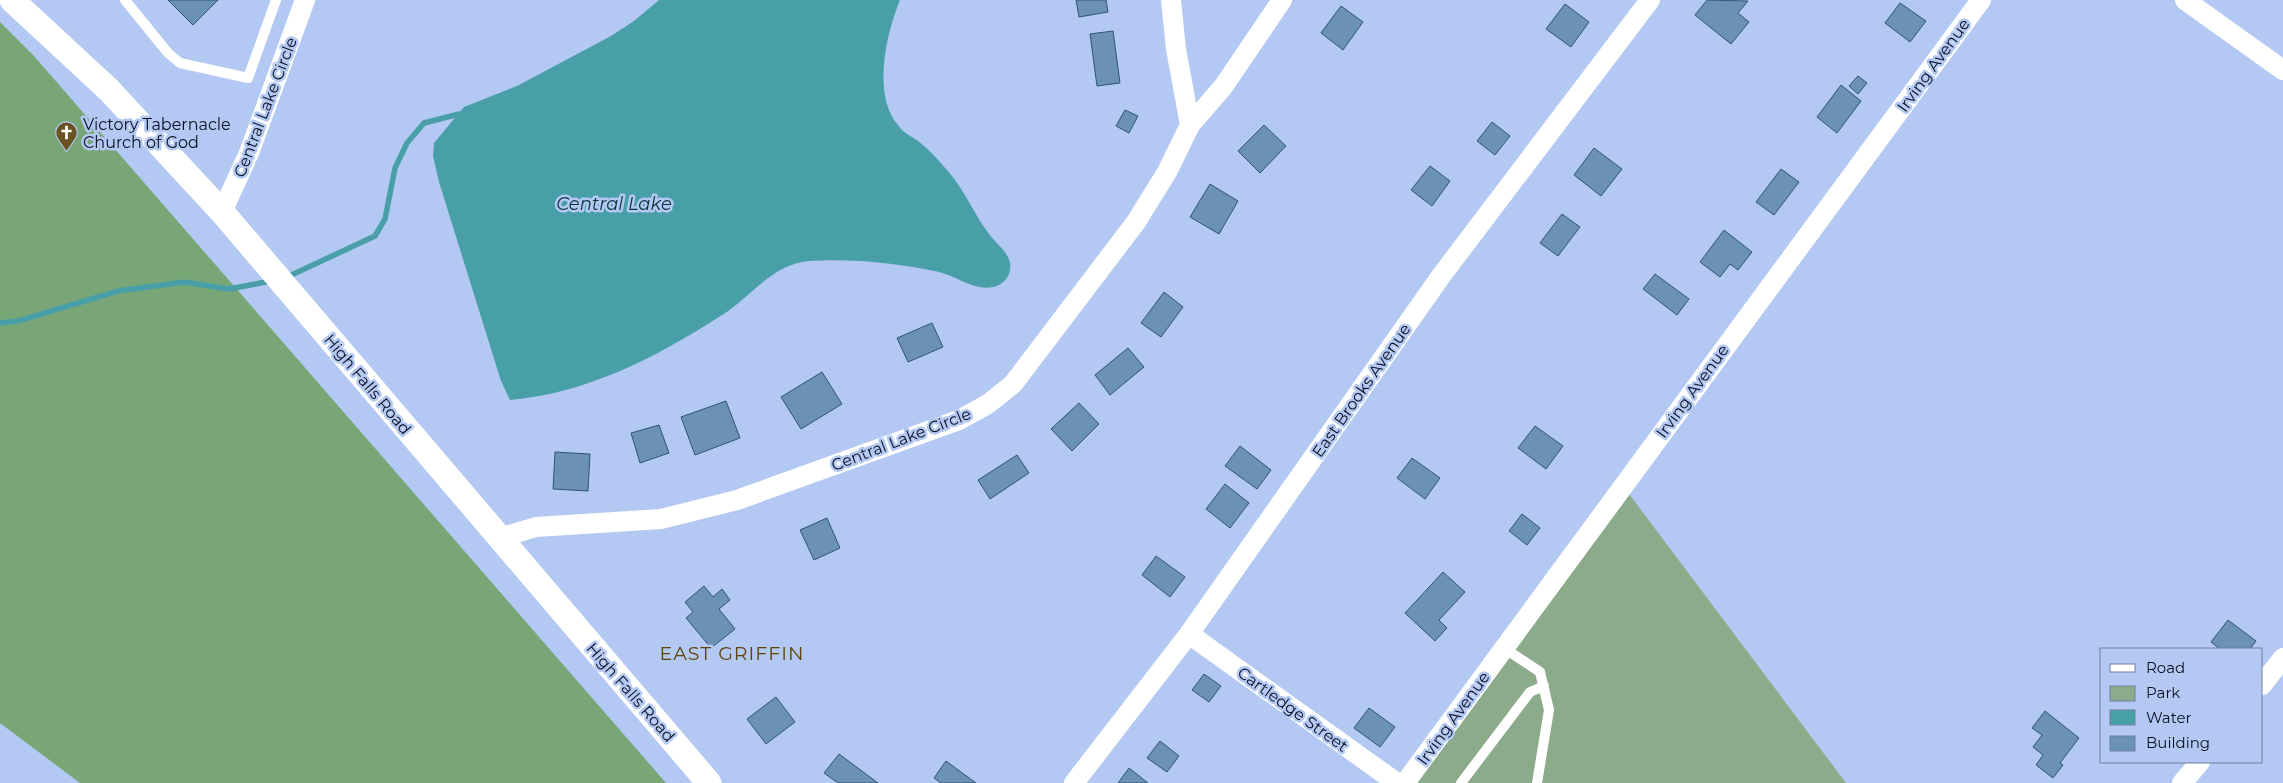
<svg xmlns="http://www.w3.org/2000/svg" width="2283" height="783" font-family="Montserrat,sans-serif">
  <rect width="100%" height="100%" fill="#b3c8f3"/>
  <path fill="#8cab8a" d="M1623,486L1846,783H1405Z"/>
  <path fill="#79a677" d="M0,22L34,56L666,783H80L0,723Z"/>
  <path fill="#499fa7" d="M659,0H900C886,34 872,95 898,125C903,133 911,136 918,141C928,149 938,159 946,169C964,188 973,213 989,234C997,245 1013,255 1010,270C1009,278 1001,286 993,287C975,291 956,276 939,272C900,263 848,258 809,261C772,264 751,297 722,315C657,357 588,393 510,400L501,381L439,182L433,156L434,143L464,107L517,86L611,36L634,21Z"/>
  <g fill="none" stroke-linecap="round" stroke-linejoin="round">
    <path stroke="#499fa7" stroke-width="5.5" d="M285,278L375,236L385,219L395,168L407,143L424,123L459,114
      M0,323L18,321L118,291L184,282L229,289L271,281"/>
  </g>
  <path fill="#6b92b2" stroke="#305572" d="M168,0H218L193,25Z
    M1076,0H1106L1108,12L1079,17Z
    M1707,0L1748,1L1738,13L1749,22L1731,44L1695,15Z
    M1900,3L1926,21L1910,42L1885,23Z
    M1565,4L1589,22L1571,47L1546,29Z
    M1341,6L1363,22L1343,50L1321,33Z
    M1113,31L1120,83L1097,86L1090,34Z
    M1858,76L1867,83L1858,94L1849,86Z
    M1841,85L1861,101L1837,133L1817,117Z
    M1125,110L1138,116L1129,133L1116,126Z
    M1492,122L1510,136L1495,155L1477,141Z
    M1264,125L1286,146L1260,173L1238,151Z
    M1594,148L1622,169L1601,196L1574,175Z
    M1430,166L1450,181L1432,206L1411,190Z
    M1781,169L1799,182L1774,215L1756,202Z
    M1210,184L1238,201L1219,234L1190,217Z
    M1562,214L1580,227L1558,256L1540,243Z
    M1724,230L1752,252L1738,270L1730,264L1720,277L1700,262Z
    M1655,274L1689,299L1677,315L1643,289Z
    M1164,292L1183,307L1161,337L1141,323Z
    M932,323L943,347L908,362L897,338Z
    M1128,348L1144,367L1110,395L1095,375Z
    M822,372L842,404L801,429L781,397Z
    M726,401L740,438L695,455L681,417Z
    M1079,403L1099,424L1072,451L1051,429Z
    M659,425L669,453L640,463L631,433Z
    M1535,426L1563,446L1546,469L1518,448Z
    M1240,446L1271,470L1257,489L1225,466Z
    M555,452L590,454L588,491L553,489Z
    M1017,455L1029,473L990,499L978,480Z
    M1412,458L1440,478L1425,499L1397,478Z
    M1225,484L1249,503L1230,528L1206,509Z
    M1522,514L1540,528L1527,545L1509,531Z
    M827,518L840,548L814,560L800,530Z
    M1156,556L1185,577L1170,597L1142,575Z
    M1443,572L1465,592L1439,620L1447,628L1435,641L1405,613Z
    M704,586L713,597L722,589L730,600L719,609L735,629L711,648L686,618L693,612L685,602Z
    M2228,620L2256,641L2250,649H2220L2211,642Z
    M1204,674L1221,686L1209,702L1192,690Z
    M776,697L795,722L766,744L747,719Z
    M1369,708L1395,727L1380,747L1354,728Z
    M2045,711L2079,738L2060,763L2063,765L2053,778L2036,765L2043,755L2033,747L2042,735L2032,728Z
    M1160,741L1179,756L1167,772L1147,758Z
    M839,754L878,783H838L824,773Z
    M946,761L976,783H941L934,778Z
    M1129,768L1148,783H1118Z"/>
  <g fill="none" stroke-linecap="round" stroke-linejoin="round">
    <path stroke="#fff" stroke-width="10" d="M125,0L168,53L180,63L248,78L276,0
      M1504,648L1540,672L1549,710L1537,783
      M1461,783L1530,692L1544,686"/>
    <path stroke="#fff" stroke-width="20" d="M2185,0L2283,70
      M1190,125L1223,87L1282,0
      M222,212L249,153L305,0
      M499,538L536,527L661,519L737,500L959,420L988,404L1013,384L1136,222L1167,172L1190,125L1176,49L1171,0
      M1189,634L1397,783
      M2262,685L2283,658
      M1074,783L1189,634L1441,276L1650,0
      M1405,783L1981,0
      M2182,783L2200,762"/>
    <path stroke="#fff" stroke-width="25" d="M12,0L109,90L222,212L709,783"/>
  </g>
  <defs>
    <symbol id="church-pin" viewBox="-11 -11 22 30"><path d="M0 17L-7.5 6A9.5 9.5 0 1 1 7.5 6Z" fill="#6a5322" stroke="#b3c8f3"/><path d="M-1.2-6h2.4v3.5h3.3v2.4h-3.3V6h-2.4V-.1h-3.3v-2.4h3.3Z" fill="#fff"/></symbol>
  </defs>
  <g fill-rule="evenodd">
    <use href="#church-pin" x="54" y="120" width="25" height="34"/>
  </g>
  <g text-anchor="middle" stroke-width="5" stroke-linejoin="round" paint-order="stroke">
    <g font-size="16" fill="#0a111f" stroke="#b3c8f3">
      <text transform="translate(1933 65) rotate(-54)" y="6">Irving Avenue</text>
      <text transform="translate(265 107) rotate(-69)" y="6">Central Lake Circle</text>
      <text transform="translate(368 384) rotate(50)" y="6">High Falls Road</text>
      <text transform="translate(1361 390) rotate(-55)" y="6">East Brooks Avenue</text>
      <text transform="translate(1692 391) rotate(-54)" y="6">Irving Avenue</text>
      <text transform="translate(901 439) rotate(-21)" y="6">Central Lake Circle</text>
      <text transform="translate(631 692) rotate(49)" y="6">High Falls Road</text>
      <text transform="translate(1293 709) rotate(36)" y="6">Cartledge Street</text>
      <text transform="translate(1453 718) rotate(-54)" y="6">Irving Avenue</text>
    </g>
    <g font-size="16" fill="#0a111f" stroke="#b3c8f3" text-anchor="start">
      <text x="83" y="130">Victory Tabernacle<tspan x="83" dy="18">Church of God</tspan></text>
    </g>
    <g font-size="18" font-style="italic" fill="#0a3438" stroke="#b3c8f3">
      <text x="614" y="210">Central Lake</text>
    </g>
    <g font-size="19" letter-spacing="1" fill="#5e4507" stroke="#b3c8f3">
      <text x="732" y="660">EAST GRIFFIN</text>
    </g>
  </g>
  <rect x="2100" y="648" width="162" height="115" fill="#b3c8f3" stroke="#6f7f9e"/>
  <rect x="2110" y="664" width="25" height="8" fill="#ffffff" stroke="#6f7f9e"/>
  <text x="2146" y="673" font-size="15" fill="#0a111f">Road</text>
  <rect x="2110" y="686" width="25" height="15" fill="#8cab8a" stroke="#6f7f9e"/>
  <text x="2146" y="698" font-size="15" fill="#0a111f">Park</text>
  <rect x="2110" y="710" width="25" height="15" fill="#499fa7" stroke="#6f7f9e"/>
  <text x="2146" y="723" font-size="15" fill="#0a111f">Water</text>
  <rect x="2110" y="736" width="25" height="15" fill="#6b92b2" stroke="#6f7f9e"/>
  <text x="2146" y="748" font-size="15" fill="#0a111f">Building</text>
</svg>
